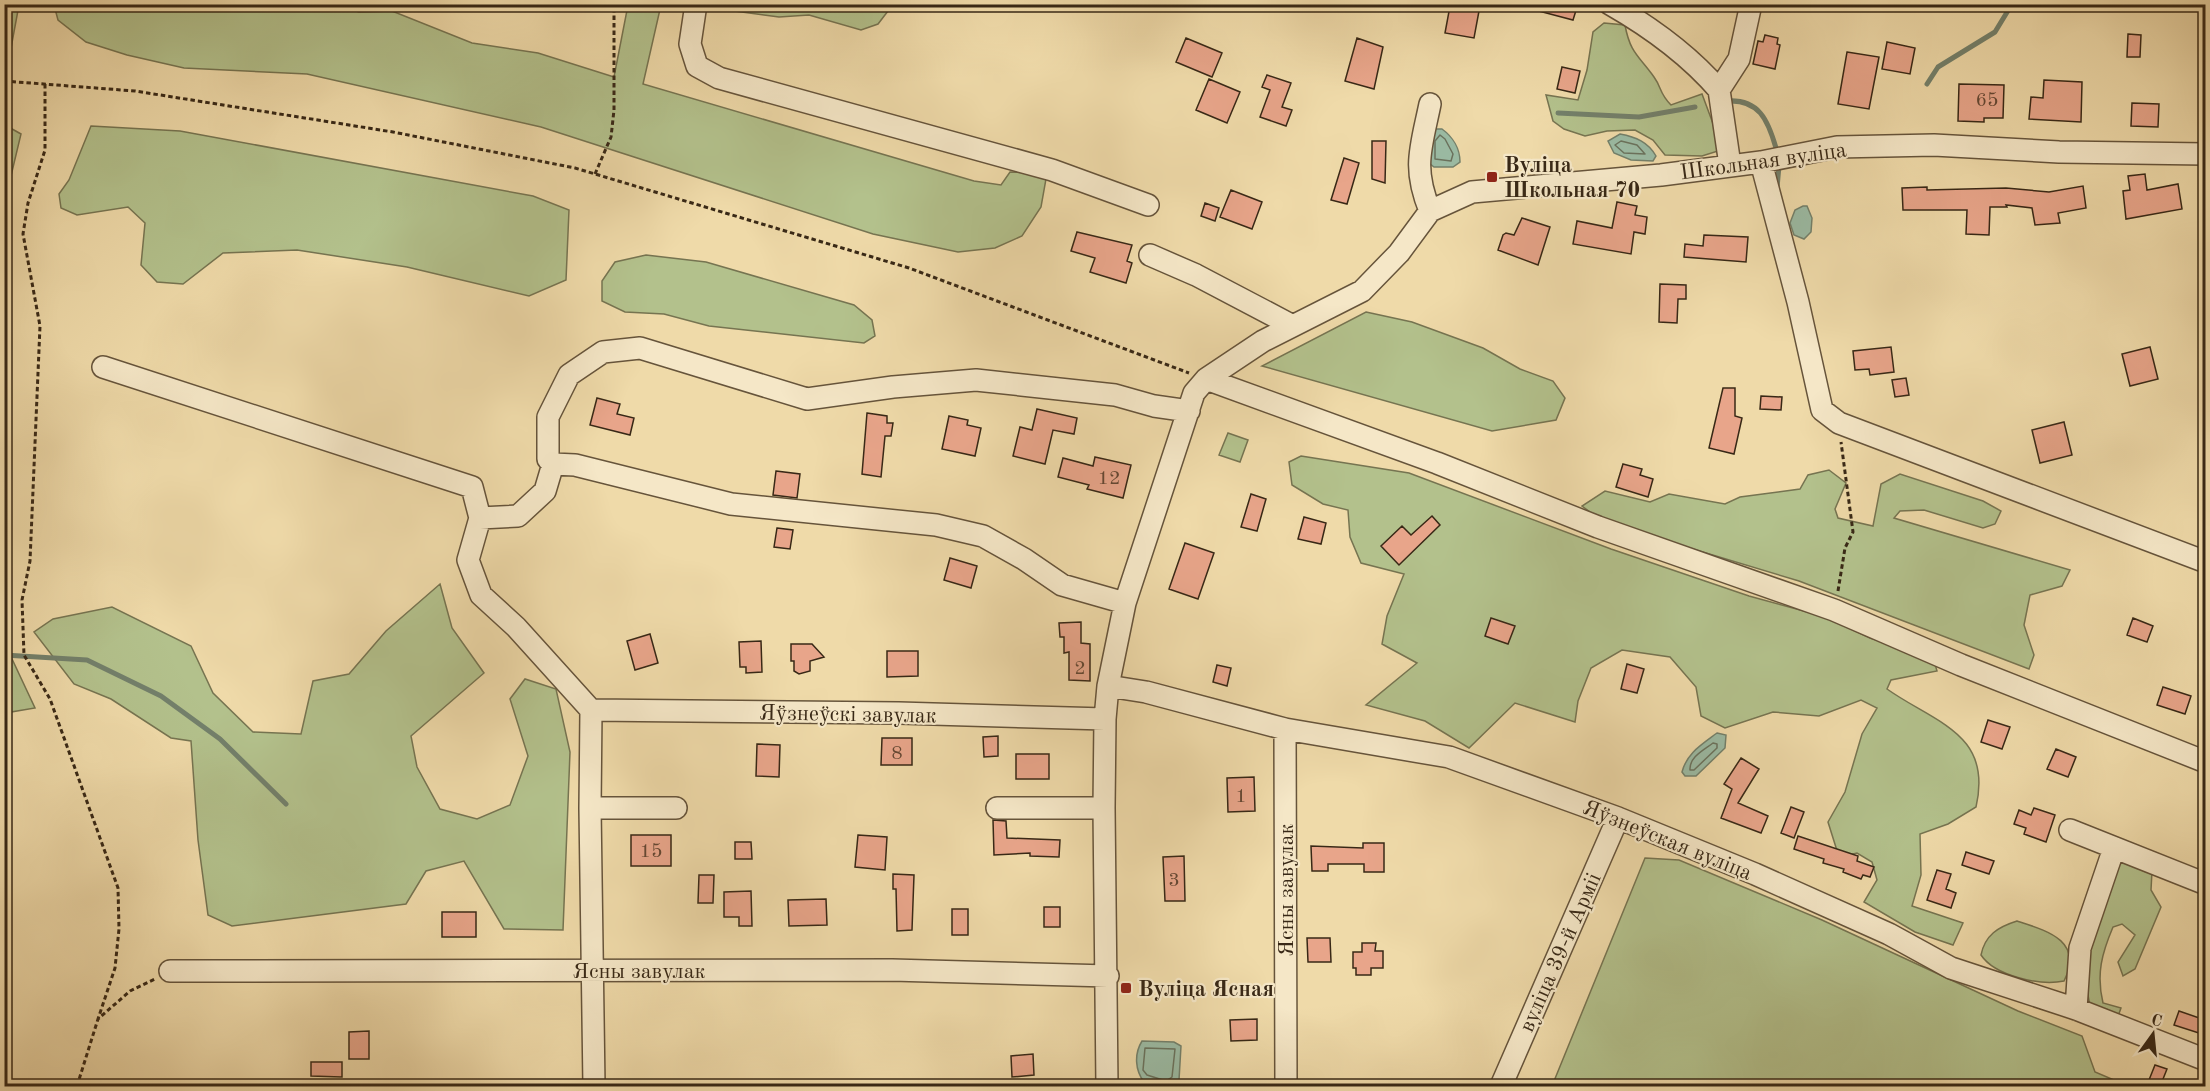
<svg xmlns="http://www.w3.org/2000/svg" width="2210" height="1091" font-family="'Old Standard TT',serif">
  <rect width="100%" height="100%" fill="#efdaa9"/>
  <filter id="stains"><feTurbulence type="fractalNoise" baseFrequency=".00333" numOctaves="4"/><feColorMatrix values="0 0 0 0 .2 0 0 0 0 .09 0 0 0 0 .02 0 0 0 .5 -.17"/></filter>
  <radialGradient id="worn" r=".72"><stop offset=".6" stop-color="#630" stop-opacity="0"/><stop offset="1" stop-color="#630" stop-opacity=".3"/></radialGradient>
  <path fill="#b3c18c" stroke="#767451" stroke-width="1.5" d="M5,4L19,5L11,48L5,52Z
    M334,4L359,12L392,11L472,43L538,53L614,77L628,5H661L643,84L974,181L1001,185L1010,172L1036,173L1046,179L1041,207L1022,236L995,248L958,252L873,234L541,127L307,74L184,68L127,55L86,42L58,20L54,5Z
    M887,4L888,11L878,24L861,30L809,15L779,17L720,9L717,5Z
    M1604,23L1625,25C1630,53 1639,56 1654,77C1662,88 1659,93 1671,105L1702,94L1715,129L1718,151L1702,156L1665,155L1653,140L1635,130L1607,131L1585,136L1564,129L1553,121L1546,95L1578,100L1587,70L1593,32Z
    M5,125L21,134L5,201Z
    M91,126L180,131L533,196L569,210L566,280L529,296L407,267L297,250L223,253L183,284L157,282L141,265L145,223L128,207L77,215L61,208L59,194L69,180Z
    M646,255L706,262L854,305L872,320L875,336L864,343L709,326L664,314L625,312L602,301V281L615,262Z
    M1366,312L1412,322L1483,348L1520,369L1553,381L1565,398L1556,420L1492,431L1262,366Z
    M1228,433L1248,440L1240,462L1219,455Z
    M1301,456L1409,473L1611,549L1749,596L1826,617L1870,638L1933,657L1937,671L1891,680L1887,689C1935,723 1993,733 1976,807L1948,824L1920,834L1921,875L1912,906L1963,923L1953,945L1915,932L1864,902L1877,880L1872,862L1857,853L1839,857L1828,822L1845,792L1862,734L1877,708L1861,700L1819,716L1773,712L1725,728L1701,716L1696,687L1670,657L1622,650L1591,668L1578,701L1575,722L1515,703L1469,748L1425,721L1366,705L1417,663L1382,644L1387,616L1404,574L1361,563L1350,537L1348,510L1323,504L1292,485L1289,462Z
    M1829,470L1846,483L1835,509L1838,518L1873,526L1881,484L1900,474L1983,501L2001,511L1995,524L1983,528L1924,510L1900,511L1894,518L2070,570L2062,586L2030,595L2024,625L2034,655L2029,669L1799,581L1603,522L1582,506L1605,491L1650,502L1669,494L1725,504L1740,497L1800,489L1808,475Z
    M440,584L452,628L484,673L411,736L417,767L440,809L477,819L510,805L528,756L510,699L525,679L556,689L570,752L563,930L504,929L464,861L426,871L406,904L232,926L208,915L198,840L191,741L171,738L111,699L74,684L34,632L53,619L112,607L191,646L213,693L253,732L301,734L313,681L349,674L386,631Z
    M4,644H5L35,708L5,713Z
    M2118,856L2152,871L2151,890L2161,907L2135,969L2123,976L2118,962L2135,935L2122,924L2113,927C2102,953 2096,974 2103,1003L2121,1008L2117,1019L2091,1009C2076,958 2102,905 2118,856Z
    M1645,858L1679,860L1822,920L2018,1011L2082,1036L2095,1072L2128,1086H1552Z
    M2017,921C2048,931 2084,941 2064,981C2040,986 1995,976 1981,955C1985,935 1998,927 2017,921Z"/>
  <path fill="#9bbba4" stroke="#73806b" stroke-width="1.5" d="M1435,129H1442C1453,137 1460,149 1460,162L1453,167H1434L1429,163L1428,152Z
    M1620,134C1636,137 1648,142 1656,156L1653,161L1631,160L1614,153L1608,141Z
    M1803,206H1807L1812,218L1811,232L1804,239L1794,235L1790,223L1795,210Z
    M1717,733L1726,735L1725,748L1696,776H1685L1682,772C1687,753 1701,745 1717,733Z
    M1142,1041L1174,1042L1181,1046L1179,1080L1172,1085L1144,1082C1135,1070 1134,1054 1142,1041Z"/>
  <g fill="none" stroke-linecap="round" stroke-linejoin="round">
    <path stroke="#6a725d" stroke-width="1.5" d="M1440,135L1445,139L1453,154L1451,161L1435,159V141Z
      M1621,141L1637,145L1645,154L1624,153L1615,145Z
      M1713,743L1717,744V748L1694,770H1690C1689,757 1704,750 1713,743Z
      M1145,1048L1175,1049L1172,1077L1166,1081L1147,1075L1143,1070Z"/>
    <path stroke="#73806b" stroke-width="5" d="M1927,84L1938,67L1995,32L2012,4
      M1727,101C1759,99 1768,120 1776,148
      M1558,113L1639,117L1695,107
      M1777,188L1779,166
      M4,655L87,660L161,696L220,739L286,804"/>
  </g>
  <path fill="#e8a58a" stroke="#382816" stroke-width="1.5" d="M1532,4H1578L1573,20L1531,9Z
    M1450,6L1479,11L1474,38L1445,33Z
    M2128,34L2141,35L2140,57H2127Z
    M1765,35L1778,38L1777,44L1780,45L1775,69L1753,64L1758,41L1763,42Z
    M1186,38L1222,53L1212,77L1176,62Z
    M1357,38L1383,47L1374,89L1345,81Z
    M1887,42L1915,48L1910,74L1882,69Z
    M1847,52L1879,57L1869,109L1838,104Z
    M1562,67L1580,71L1575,93L1557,89Z
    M1267,75L1291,83L1282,107L1292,110L1286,126L1260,117L1270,90L1262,87Z
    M1209,79L1240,92L1227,123L1196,110Z
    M2044,80L2082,82L2081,122L2029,119L2031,97L2043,98Z
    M1959,84L2004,85L2003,118H1984V122L1958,121Z
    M2132,103L2159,104L2158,127L2131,126Z
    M1372,141H1386L1385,183L1372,179Z
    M1344,158L1359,163L1347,204L1331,200Z
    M2145,174L2147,190L2178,184L2182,209L2126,219L2123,191L2130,190L2128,176Z
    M2083,186L2086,208L2058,213L2060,223L2035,225L2032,208L2006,205L2007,207H1990L1989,235L1966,234L1967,210H1903L1902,188L1927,187V190L2006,188L2049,192Z
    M1231,190L1262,202L1252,229L1220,217Z
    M1617,202L1637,206L1635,215L1647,217L1645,234L1634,232L1631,254L1573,244L1577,221L1612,228Z
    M1205,203L1219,208L1215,221L1201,216Z
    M1522,218L1550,227L1538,265L1498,250L1503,235L1506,233L1514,235Z
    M1077,232L1132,245L1127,261L1132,263L1126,283L1090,272L1095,258L1071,251Z
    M1704,235L1748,237L1746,262L1684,257L1685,244L1703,246Z
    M1660,284L1686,285V299H1678L1677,323L1659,322Z
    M1891,347L1894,372L1870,375L1869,369L1855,370L1853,351Z
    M2150,347L2158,379L2130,386L2122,354Z
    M1906,378L1909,395L1895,397L1892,380Z
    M1723,388H1735V416L1742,418L1734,454L1709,448Z
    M1761,396L1782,397L1781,410L1760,409Z
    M597,398L620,404L617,414L634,418L630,435L590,425Z
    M1037,409L1077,418L1074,434L1053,430L1045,464L1013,456L1020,427L1032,430Z
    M867,413L887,416V423H893L891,436H885L881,477L862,474Z
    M949,416L968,420L967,425L981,428L975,456L942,449Z
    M2064,422L2072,455L2040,463L2032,430Z
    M1095,457L1131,465L1123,498L1087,489L1089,485L1058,477L1063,458L1093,466Z
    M1623,464L1642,469L1640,475L1653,479L1648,497L1616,487Z
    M776,471L800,474L797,498L773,495Z
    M1251,494L1266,499L1257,531L1241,527Z
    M1432,516L1440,525L1399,565L1381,546L1402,526L1411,535Z
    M1304,517L1326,523L1321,544L1298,539Z
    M777,528L793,530L790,549L774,547Z
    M1185,543L1214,553L1198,599L1169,589Z
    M950,558L977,566L971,588L944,580Z
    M1491,618L1515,626L1508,644L1485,636Z
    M2133,618L2153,626L2147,642L2127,635Z
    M1081,622V643L1090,644V681L1069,680V652L1064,653V637H1060L1059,623Z
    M650,634L658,663L635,670L627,641Z
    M761,641L762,672L746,673V667H740L739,642Z
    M791,644H812L824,657L810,661V671L799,674L794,671V661H791Z
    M887,651H918V676L887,677Z
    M1627,664L1644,669L1637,693L1621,689Z
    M1217,665L1231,668L1227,686L1213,682Z
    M2163,687L2191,696L2185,714L2157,705Z
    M1988,720L2010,727L2002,749L1981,742Z
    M998,736V756L984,757L983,737Z
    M882,738H912V765H881Z
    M757,744L780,745L779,777L756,776Z
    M2056,749L2076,757L2068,777L2047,769Z
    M1016,754H1049V779H1016Z
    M1741,758L1759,769L1738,803L1768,816L1761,833L1721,818L1732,789L1724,784Z
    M1254,777L1255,811L1228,812L1227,778Z
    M1791,807L1804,812L1794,838L1781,833Z
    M2034,808L2055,815L2046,842L2024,834L2026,828L2014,824L2019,810L2031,815Z
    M993,820L1006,821L1007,838L1060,840L1059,857L1030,856V853L994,855Z
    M631,835H671V866H631Z
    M858,835L887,837L885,870L855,867Z
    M1798,836L1858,856L1857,861L1874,867L1870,877L1863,875L1861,879L1843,872L1844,869L1823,863L1824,859L1794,849Z
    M735,842H751L752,859H735Z
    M1363,843H1384V872H1364V864H1328V871H1312L1311,846L1363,848Z
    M1966,852L1994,861L1989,874L1962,865Z
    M1184,856L1185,901H1165L1163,857Z
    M1937,870L1951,874L1946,889L1956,893L1951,908L1927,900Z
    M893,874L914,875L912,930L897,931L896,889H893Z
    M699,875H714L713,903H698Z
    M751,891L752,926H739V917H724V892Z
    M826,899L827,925L789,926L788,900Z
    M1044,907H1060V927H1044Z
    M952,909H968V935H952Z
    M442,912H476V937H442Z
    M1307,938H1330L1331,962H1308Z
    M1362,943H1376L1375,951H1383V968H1371V975H1356V968H1353V952H1362Z
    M2179,1011L2205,1020V1035L2174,1025Z
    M1257,1019V1040L1231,1041L1230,1020Z
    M369,1031V1059H349V1032Z
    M1033,1054L1034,1075L1012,1077L1011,1056Z
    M311,1062H342V1077L311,1076Z
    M2155,1065L2167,1069L2161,1084L2149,1080Z"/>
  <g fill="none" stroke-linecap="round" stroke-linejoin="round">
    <defs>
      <path id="minor" d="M696,4L690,44L697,66L719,78L1052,170L1148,205
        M1610,4C1652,28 1688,54 1719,90
        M1761,162L1798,302L1822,410L1839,423L2206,562
        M1730,165L1719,90L1739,59L1751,4
        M1430,211C1412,167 1421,148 1430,104
        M1150,255L1196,275L1293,326
        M103,367L472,487L480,518L468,560L481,595L516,627L591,710L590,808L594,1086
        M1206,379L1437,463L1598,527L1834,610L1961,665L2206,762
        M553,464L548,459V417L569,375L603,352L640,348L807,399L893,387L976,380L1115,395L1154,406L1189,411
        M553,464L575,465L731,504L936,525L983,536L1024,559L1062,585L1125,603
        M480,518L518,516L545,491L553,464
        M1108,686L1146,692L1285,729L1449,757L1618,818L1755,874L1889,934L1951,968L2076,1009L2206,1060
        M591,710L899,713L1105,719
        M1285,729L1286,1086
        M590,808H676
        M997,808H1104
        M2070,830L2206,884
        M170,971L892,970L1108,976
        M2076,1009L2080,948L2114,848
        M1107,1086L1104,808L1105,719L1108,686L1125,603L1194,393L1206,379L1263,341L1362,291L1399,253L1430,211L1472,192L1661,175L1761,162L1837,147L1934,145L2059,152L2206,154
        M1501,1086L1618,818"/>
    </defs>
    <use href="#minor" stroke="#66543b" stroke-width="24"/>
    <path stroke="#382816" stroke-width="3" stroke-dasharray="4.5 3" stroke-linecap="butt" d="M4,81L135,91L393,132L575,168L909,268L1189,373
      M45,84V150L28,203L23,234L40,326L30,561L22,600L24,655L50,699L118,888L119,929L115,968L98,1019
      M595,174L611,137L614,110V4
      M1838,591L1845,548L1853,532L1841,442
      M77,1086L98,1019L130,991L155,979"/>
    <use href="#minor" stroke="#f5e7c7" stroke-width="21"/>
  </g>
  <g fill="#8f2418" stroke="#f5e7c7" stroke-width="2">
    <rect x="1486" y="171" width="12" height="12" rx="3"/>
    <rect x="1120" y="982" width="12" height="12" rx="3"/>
  </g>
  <g text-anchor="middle" stroke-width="4.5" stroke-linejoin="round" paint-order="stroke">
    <g font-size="20" fill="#644733">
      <text x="1987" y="106">65</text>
      <text x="1109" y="484">12</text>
      <text x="1080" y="674">2</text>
      <text x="897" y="759">8</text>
      <text x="1241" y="802">1</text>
      <text x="651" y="857">15</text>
      <text x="1174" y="886">3</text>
    </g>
    <g font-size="22" fill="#382816" stroke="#f5e7c7">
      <text transform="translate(1763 160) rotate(-8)" y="8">Школьная вуліца</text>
      <text transform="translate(848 713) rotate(1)" y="8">Яўзнеўскі завулак</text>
      <text transform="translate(1668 839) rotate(22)" y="8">Яўзнеўская вуліца</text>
      <text transform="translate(1285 890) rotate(-90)" y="8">Ясны завулак</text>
      <text transform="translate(1559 952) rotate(-66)" y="8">вуліца 39-й Арміі</text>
      <text x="639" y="978">Ясны завулак</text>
    </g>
    <g font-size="22" font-weight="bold" fill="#382816" stroke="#f5e7c7" text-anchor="start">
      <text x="1504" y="172">Вуліца<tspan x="1504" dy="25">Школьная 70</tspan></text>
      <text x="1138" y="996">Вуліца Ясная</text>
    </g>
  </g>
  <rect width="2210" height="1091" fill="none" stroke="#efdaa9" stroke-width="24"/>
  <rect x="6" y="6" width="2198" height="1079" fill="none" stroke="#382816" stroke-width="3"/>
  <rect x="12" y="12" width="2186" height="1067" fill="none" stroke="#382816" stroke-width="1.5"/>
  <g transform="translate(2153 1034) rotate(15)" stroke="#f5e7c7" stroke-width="4.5" paint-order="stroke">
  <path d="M0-4.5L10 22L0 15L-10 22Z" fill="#382816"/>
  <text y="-9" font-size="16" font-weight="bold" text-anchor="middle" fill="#382816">С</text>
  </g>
  <rect width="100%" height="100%" filter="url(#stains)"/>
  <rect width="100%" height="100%" fill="url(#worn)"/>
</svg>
